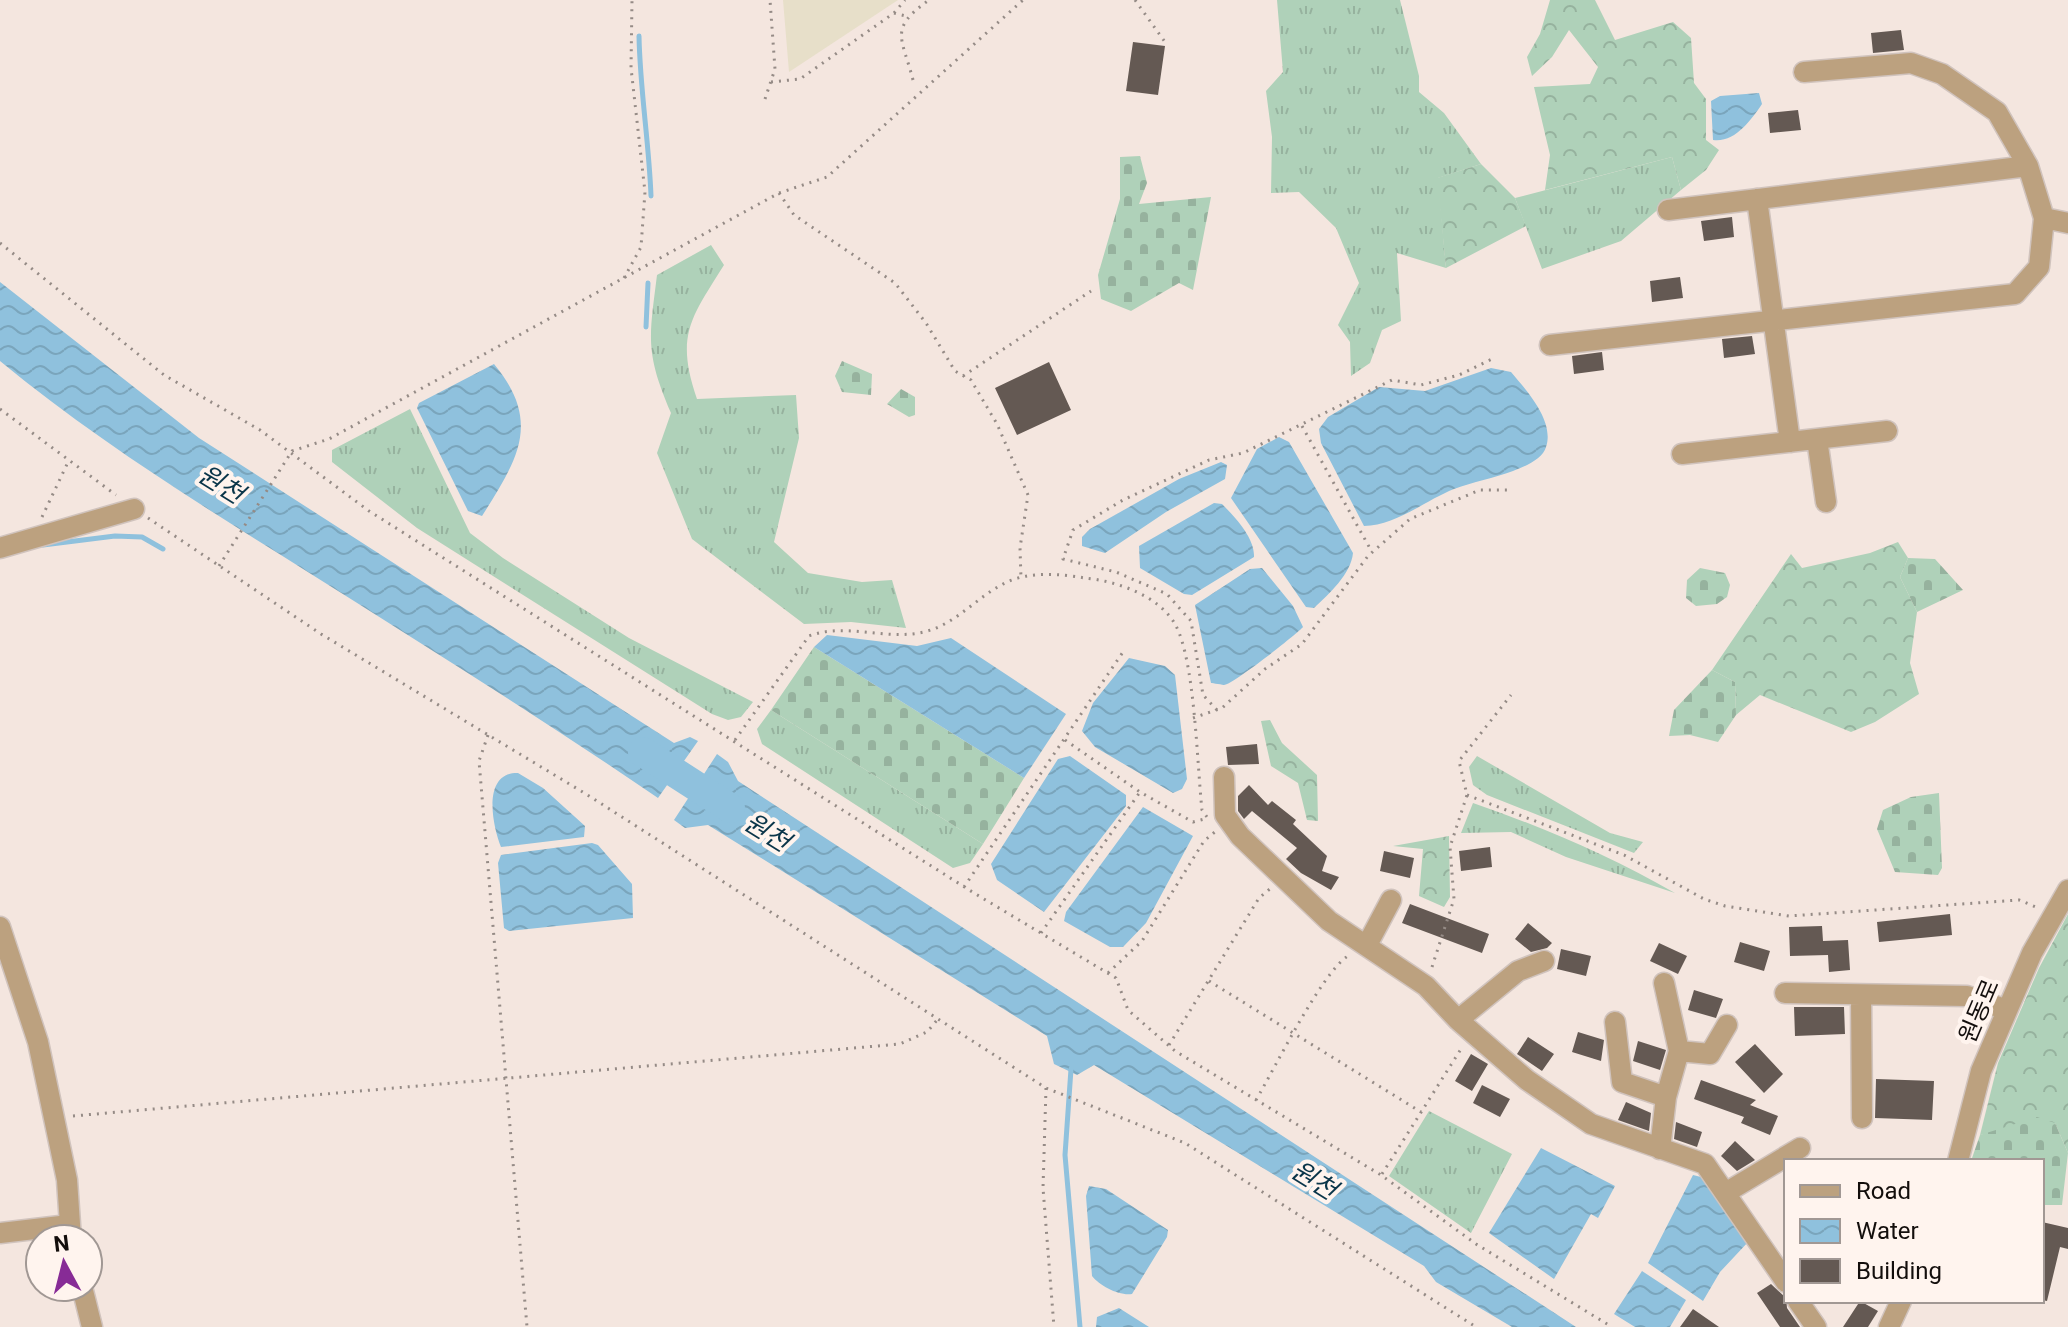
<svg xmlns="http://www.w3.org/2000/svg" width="2068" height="1327" font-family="Roboto,'Noto Sans KR',sans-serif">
  <defs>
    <pattern id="grass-tufts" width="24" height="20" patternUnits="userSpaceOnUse" patternTransform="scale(2)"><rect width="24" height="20" fill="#afd1b9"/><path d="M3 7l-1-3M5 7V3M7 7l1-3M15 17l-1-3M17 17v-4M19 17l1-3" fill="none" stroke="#96b29e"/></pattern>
    <pattern id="forest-crowns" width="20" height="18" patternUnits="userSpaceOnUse" patternTransform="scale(2)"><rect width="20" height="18" fill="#afd1b9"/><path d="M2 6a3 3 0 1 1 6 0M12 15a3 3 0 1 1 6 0" fill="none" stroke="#96b29e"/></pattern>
    <pattern id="cemetery-stones" width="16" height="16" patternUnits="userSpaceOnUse" patternTransform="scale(2)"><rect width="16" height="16" fill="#afd1b9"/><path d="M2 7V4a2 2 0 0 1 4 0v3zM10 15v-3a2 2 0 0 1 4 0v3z" fill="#96b29e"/></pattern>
    <pattern id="water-waves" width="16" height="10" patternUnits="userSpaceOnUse" patternTransform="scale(2)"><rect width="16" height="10" fill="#8fc1dd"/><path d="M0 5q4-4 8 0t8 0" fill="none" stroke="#7aa5bc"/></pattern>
  </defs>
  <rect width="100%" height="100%" fill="#f4e6df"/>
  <path fill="#e7dfc9" d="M783,0H898L789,72Z"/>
  <path fill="url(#grass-tufts)" d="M1277,0H1400L1419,76V92L1444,113L1481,164L1438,178L1446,268L1397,253L1401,321L1382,330L1370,363L1351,376L1350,342L1338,325L1359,283L1336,228L1299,192L1271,193L1272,137L1266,91L1283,72Z
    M1672,157L1681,190L1621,241L1542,269L1515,198Z
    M711,245L724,265C691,318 675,335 697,399L796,395L799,438L774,542L808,573L862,582L892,580L906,628L851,622L804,624L692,539L657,453L671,413C645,352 649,339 657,275Z
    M410,409L470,533L503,558L629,638L753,702L741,717L728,720L712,714L417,528L332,462V450Z
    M771,710L983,844L970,863L953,868L762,744L757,729Z
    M1477,756L1610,833L1643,842L1634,853L1487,795L1473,785L1469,767Z
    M1473,803C1543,827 1610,856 1675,893L1566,857L1511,832L1461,833Z
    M1429,1111L1512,1154L1471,1233L1389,1176Z"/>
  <path fill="url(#forest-crowns)" d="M1550,0H1595L1615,40L1673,22L1691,38L1694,83L1706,99V140L1719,150L1706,170L1681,190L1672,157L1545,190L1550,155L1534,87L1590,84L1598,67L1569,30L1552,57L1532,76L1527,57L1540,34Z
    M1481,164L1515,198L1526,226L1446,268L1437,178Z
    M1898,542L1908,558L1900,577L1917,612L1910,663L1919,694L1875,722L1851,732L1760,695L1736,715L1735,682L1712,670L1791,554L1802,568L1870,553Z
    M1270,720L1282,743L1317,775L1318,821L1307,820L1298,783L1271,766L1261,721Z
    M1449,836L1450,897L1444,907L1419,896L1423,849L1393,846Z
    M2068,914V1153L2055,1123L1980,1135L1998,1063L2039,968Z"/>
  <path fill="url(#cemetery-stones)" d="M1140,156L1147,183L1139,204L1211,197L1193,290L1179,283L1131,311L1101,299L1098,275L1120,199V157Z
    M842,361L872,374L871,395L842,392L835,376Z
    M901,389L915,397V415L909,417L887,404Z
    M1908,558L1935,559L1963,590L1917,612L1900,577Z
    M1700,568L1725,573L1730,585L1727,597L1717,604L1696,606L1686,598L1687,580Z
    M814,647L1024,778L983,844L771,710Z
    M1712,670L1735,682L1736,715L1718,742L1690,735L1669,736L1674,710Z
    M1939,793L1942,868L1938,875L1895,872L1877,829L1883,810L1911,797Z
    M2037,1117L2055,1123L2068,1153L2062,1205H2042V1161H1971L1980,1135Z"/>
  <path fill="url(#water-waves)" d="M1759,93L1762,104C1751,120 1735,143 1713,140L1711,101L1720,96Z
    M0,282L199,438L674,743L690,737L698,741L658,798C544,720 427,647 311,574C204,507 97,441 0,361Z
    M494,364C542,422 518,459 482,516L468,511L417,408L419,403Z
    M1491,368L1511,372C1526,390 1555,421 1546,447C1543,459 1524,467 1513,471C1494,478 1473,482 1454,489C1426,500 1395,526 1364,526L1321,443L1319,429L1328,417L1379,387L1425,391Z
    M1279,437L1289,442L1353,553C1351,574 1329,594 1314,608L1306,607L1231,498L1257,449Z
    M1221,462L1227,465L1225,479L1166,512L1105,553L1082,546V537L1090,529L1179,479Z
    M1214,503L1222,504C1235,517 1255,538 1254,557L1192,595L1184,594L1140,568L1139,546Z
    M1262,568L1293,606L1303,627C1297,634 1232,685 1224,685C1224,685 1212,683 1211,683L1195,605L1250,569Z
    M827,635L917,646L951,638L1066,714L1024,778L814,647Z
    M1129,658L1165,666L1175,675L1187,779L1182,789L1173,793L1095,747L1082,731L1093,703Z
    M717,754L728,762L738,781L1576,1327H1512L1436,1282L1424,1266L1094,1065L1077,1075L1054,1064L1047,1036L708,825L685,828L674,820Z
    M1070,756L1126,795V806L1044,912L997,880L991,864L1058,759Z
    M518,773L543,788L585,826L584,837L501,847C492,825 482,772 518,773Z
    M1143,807L1193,836L1146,923L1123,947H1110L1064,921L1066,912Z
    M592,843L598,845L632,884L633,918L509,931L504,928L498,863L501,855Z
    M1541,1148L1615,1186L1598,1218L1591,1214L1554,1279L1489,1233Z
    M1693,1175L1701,1177L1749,1241L1720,1272L1703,1301L1648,1263Z
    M1089,1186L1106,1189L1168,1230L1167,1237L1132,1294C1119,1296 1100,1286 1092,1276L1086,1196Z
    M1642,1271L1686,1300L1670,1327H1635L1614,1314Z
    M1119,1308L1149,1327H1096L1097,1317Z"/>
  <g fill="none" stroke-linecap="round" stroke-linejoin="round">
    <path stroke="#8fc1dd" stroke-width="5" d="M639,36C640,90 649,142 651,196
      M646,327L648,283
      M43,545L115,536L142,537L163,549
      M1071,1069L1065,1155L1080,1327"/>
    <path stroke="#8fc1dd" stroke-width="30" d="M643,752L730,808"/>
  </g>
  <path fill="#645953" d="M1901,30L1904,50L1873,53L1871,33Z
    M1133,42L1165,46L1158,95L1126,91Z
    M1798,110L1801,130L1770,133L1768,113Z
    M1732,217L1734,237L1704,241L1701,221Z
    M1680,277L1683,298L1652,302L1650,281Z
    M1752,336L1755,354L1724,358L1722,339Z
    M1602,352L1604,370L1574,374L1572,356Z
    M1049,362L1071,410L1017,435L995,388Z
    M1257,744L1259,764L1228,765L1226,747Z
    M1249,785L1268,805L1272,801L1296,820L1293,824L1327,856L1322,871L1339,877L1331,890L1301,873L1286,859L1297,848L1252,811L1244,819L1238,811V796Z
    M1490,847L1492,867L1461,871L1459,851Z
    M1384,851L1414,858L1410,878L1380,871Z
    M1410,904L1489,934L1482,953L1402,923Z
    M1950,914L1952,935L1879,942L1877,922Z
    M1528,923L1552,943L1547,948L1531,952L1515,939Z
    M1822,926L1823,941L1848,940L1850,970L1829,972L1828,955L1790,956L1789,927Z
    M1740,942L1770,951L1764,971L1734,962Z
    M1659,943L1687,956L1678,974L1650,961Z
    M1561,949L1591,956L1586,976L1557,969Z
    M1694,990L1723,999L1716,1018L1688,1010Z
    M1794,1007H1844L1845,1034L1795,1036Z
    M1578,1032L1604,1040L1601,1061L1572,1052Z
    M1528,1037L1554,1054L1542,1071L1517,1054Z
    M1638,1041L1666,1050L1660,1070L1633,1061Z
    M1755,1044L1783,1074L1764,1093L1735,1062Z
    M1471,1054L1488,1064L1472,1091L1455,1081Z
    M1876,1079L1934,1081L1932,1120L1875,1118Z
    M1701,1080L1756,1100L1750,1105L1778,1116L1770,1135L1741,1123L1744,1117L1694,1099Z
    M1482,1085L1510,1099L1500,1117L1473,1103Z
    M1626,1102L1651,1113L1649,1131L1618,1120Z
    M1676,1122L1702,1132L1697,1147L1674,1139Z
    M1735,1141L1755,1160L1737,1171L1721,1156Z
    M2042,1222L2068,1228V1249L2060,1247L2047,1301L2042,1300Z
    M1771,1284L1786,1298L1787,1308L1800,1327H1780L1757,1293Z
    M1860,1301L1878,1311L1868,1327H1843Z
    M1693,1309L1719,1327H1680Z"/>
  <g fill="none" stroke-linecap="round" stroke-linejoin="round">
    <defs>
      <path id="minor" d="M1804,72L1911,63L1942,74L1997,112L2028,166L2044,218L2068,223
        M1757,199L1790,442
        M1668,210L2028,166
        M1550,345L2015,294L2039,267L2044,218
        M1817,439L1826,502
        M1682,454L1887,431
        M0,548L134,509
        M1224,777L1225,815L1240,836L1329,921L1426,986L1458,1020L1527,1080L1591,1124L1705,1164L1786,1282
        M0,927L38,1042L67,1180L71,1239
        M1367,945L1391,900
        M1785,993L1967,996L2007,1010
        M1861,995L1862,1118
        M1458,1020L1518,971L1544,961
        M1615,1022L1622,1082L1666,1097
        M1679,1051L1710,1054L1727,1025
        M1660,1149L1666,1097L1679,1051L1664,983
        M1958,1161L1981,1071L2032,953L2068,890
        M1727,1192L1800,1148
        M0,1233L69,1225
        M82,1287L92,1327
        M1798,1301L1816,1327
        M1889,1327L1901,1301"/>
    </defs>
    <use href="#minor" stroke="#d0c3bd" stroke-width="23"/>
    <path stroke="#958b86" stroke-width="3" stroke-dasharray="2 6" stroke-linecap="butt" d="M1135,0L1165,42
      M894,13L905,0
      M913,80C902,37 888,29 929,0
      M771,82L800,79L894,13L906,16
      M765,99L775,69L770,0
      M779,193L794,215L895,283L926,323L955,371L971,380L997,424L1028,495L1020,548L1021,579
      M0,243L164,375L260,430L369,511L974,893L1116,978L1128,1010L1175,1051L1381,1175L1476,1244L1612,1327
      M624,278L641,247L645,192L631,68L632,0
      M963,376L1091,291
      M0,409L116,495
      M1302,426L1372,552
      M42,517L69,460
      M148,518L321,634L586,794L1046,1088L1185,1143L1476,1327
      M219,566L292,451L329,439L779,193L827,177L1023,0
      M1217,710L1203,695L1191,621L1167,594L1116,572L1063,559L1073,530L1123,500L1209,460L1243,453L1392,380L1421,385L1459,375L1492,359
      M1193,718L1222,708L1265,669L1302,644L1368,556L1410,519L1480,490H1508
      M488,735L479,761L527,1327
      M735,740L809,636C846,622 885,641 924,632C957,624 977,596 1007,582C1031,571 1061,574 1085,578C1116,581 1158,595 1175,624C1195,659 1197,765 1202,810L1207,817
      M1065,740L1140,792L1193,822L1208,818
      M1467,795L1624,855L1704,899L1725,906L1789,916L2019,900L2036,907
      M964,887L1125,649
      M1041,933L1140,792
      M1432,967L1454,899L1450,847L1467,795L1459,761L1511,695
      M1108,973L1142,941L1204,841L1216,831
      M1209,981L1421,1112
      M1169,1045L1259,898L1271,888
      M1046,1088L1043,1188L1054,1327
      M1256,1100C1275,1068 1322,972 1348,956
      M73,1116L900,1044L927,1032L938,1019
      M1382,1174L1461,1049"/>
    <use href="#minor" stroke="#bca17f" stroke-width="20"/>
  </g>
  <g text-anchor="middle" stroke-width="8" stroke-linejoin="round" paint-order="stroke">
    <g font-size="24" fill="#130e0c" stroke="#fff4ee">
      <text transform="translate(1979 1011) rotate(-67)" y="8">원동로</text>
    </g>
    <g font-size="26" font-style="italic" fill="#0a3549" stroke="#fff4ee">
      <text transform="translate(221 484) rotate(32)" y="9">원천</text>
      <text transform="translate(767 832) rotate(32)" y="9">원천</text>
      <text transform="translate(1314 1180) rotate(32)" y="9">원천</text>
    </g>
  </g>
  <rect x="1784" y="1159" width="260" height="144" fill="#fff4ee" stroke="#a19894" stroke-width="2"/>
  <rect x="1800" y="1185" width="40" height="12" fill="#bca17f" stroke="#a19894" stroke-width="2"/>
  <text x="1856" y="1199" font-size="24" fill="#130e0c">Road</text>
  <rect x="1800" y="1219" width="40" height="24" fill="url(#water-waves)" stroke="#a19894" stroke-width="2"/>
  <text x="1856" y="1239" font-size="24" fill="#130e0c">Water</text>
  <rect x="1800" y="1259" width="40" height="24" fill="#645953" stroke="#a19894" stroke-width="2"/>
  <text x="1856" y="1279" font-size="24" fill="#130e0c">Building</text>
  <g transform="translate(64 1263) rotate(353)"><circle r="38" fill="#fff4ee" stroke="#a19894" stroke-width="2"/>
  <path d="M0-6L14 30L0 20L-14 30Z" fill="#872b96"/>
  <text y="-12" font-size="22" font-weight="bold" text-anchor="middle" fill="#130e0c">N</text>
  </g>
</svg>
